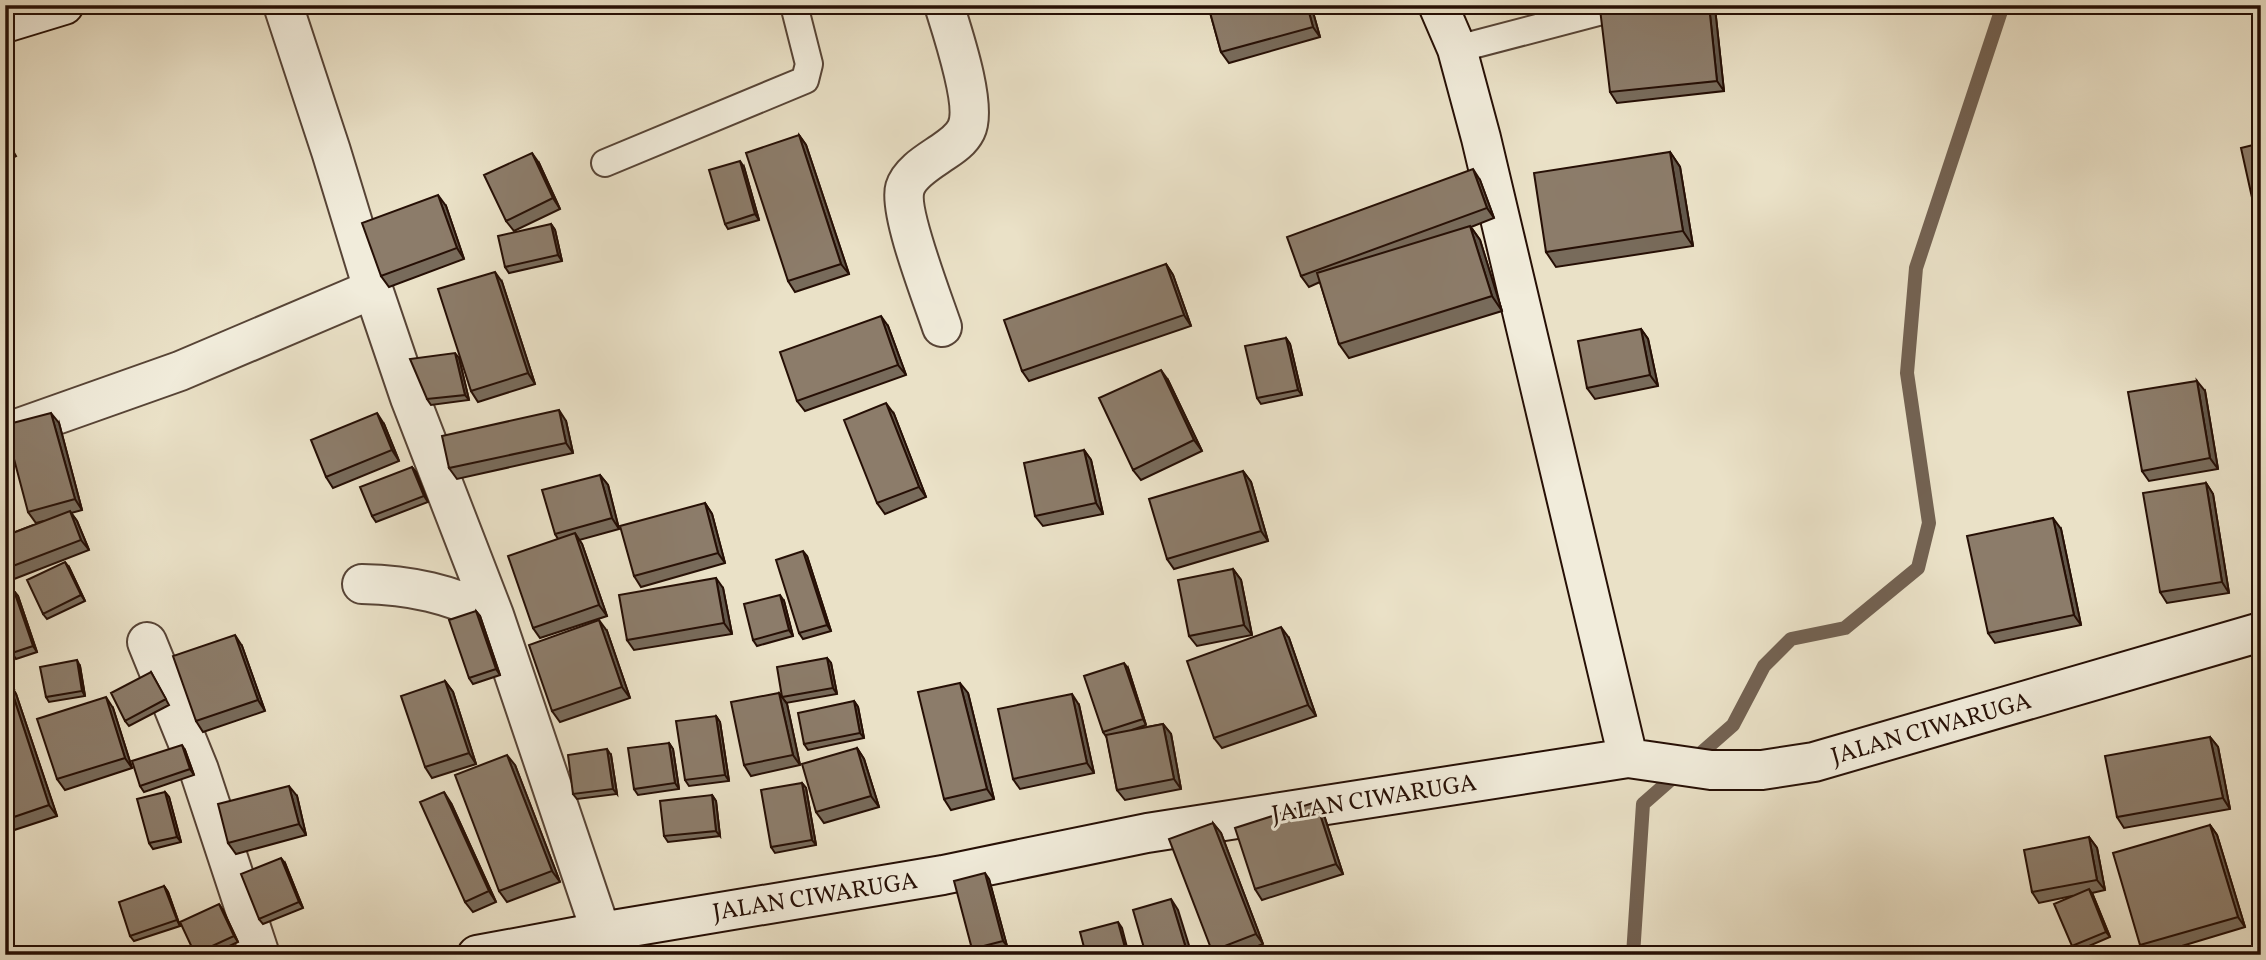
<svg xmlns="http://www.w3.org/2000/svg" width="2266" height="960" font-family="Vollkorn,serif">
  <rect width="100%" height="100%" fill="#eae1c7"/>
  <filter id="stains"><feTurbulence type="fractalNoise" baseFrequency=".00286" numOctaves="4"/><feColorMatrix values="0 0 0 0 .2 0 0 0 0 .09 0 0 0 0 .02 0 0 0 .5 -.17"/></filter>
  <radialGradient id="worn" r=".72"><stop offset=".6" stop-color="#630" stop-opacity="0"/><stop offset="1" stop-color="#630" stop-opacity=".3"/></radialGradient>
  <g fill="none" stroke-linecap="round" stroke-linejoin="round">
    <path stroke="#736252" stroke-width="14" d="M1633,955L1643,804L1733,725L1764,666L1791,639L1845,628L1918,568L1929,523L1907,373L1916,268L2003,5"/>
    <defs>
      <path id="lane" d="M1457,49L1625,5
        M605,163L805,80L809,64L794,5"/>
      <path id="street" d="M283,5L331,151L373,289L410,398L494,615L601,932
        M942,327C933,300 898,211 905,188C910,172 930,161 943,152C952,146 961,140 966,130C978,107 952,31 944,5
        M5,433L180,371L373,289
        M362,584C412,585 449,594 494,615
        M147,642L199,770L260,955"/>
      <path id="secondary" d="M1438,5L1457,49L1481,138L1628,758
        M5,23L64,5
        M477,955L601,932L943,875L1147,833L1628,758L1711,770H1762L1814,762L2261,632"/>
    </defs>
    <use href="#lane" stroke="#574436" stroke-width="30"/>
    <use href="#street" stroke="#574436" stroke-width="42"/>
    <use href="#secondary" stroke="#260f05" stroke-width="42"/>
    <use href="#lane" stroke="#f1ecdb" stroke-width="26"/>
    <use href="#street" stroke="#f1ecdb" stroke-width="38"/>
    <use href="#secondary" stroke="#f1ecdb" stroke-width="38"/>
  </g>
  <path fill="#786b5b" stroke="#260f05" stroke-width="2" d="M1208,5H1311L1320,37L1229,63L1221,52Z
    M1517,5H1547L1520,9Z
    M1715,8L1724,91L1617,103L1610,92Z
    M799,135L806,145L849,274L795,292L788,281Z
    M5,137L16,156L5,162Z
    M2261,143V212L2260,213L2253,202Z
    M1670,152L1680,167L1693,246L1556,267L1546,252Z
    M539,163L560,209L514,231L506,221Z
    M744,167L759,220L728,229L725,224Z
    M1480,180L1494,218L1471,227L1480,240L1502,311L1349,358L1339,344L1320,282L1309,287L1301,276Z
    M446,206L464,259L389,287L381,276Z
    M551,224L555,230L562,261L509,273L505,267Z
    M1166,264L1173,275L1191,326L1029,381L1022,371Z
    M502,282L535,384L478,402L471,391Z
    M888,326L906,375L805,411L797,401Z
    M1641,329L1648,339L1658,386L1595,399L1587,388Z
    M1286,338L1290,344L1302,395L1261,404L1257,398Z
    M459,358L469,400L431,405L427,399Z
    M1168,380L1202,451L1141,480L1133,470Z
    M2205,391L2218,469L2149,481L2142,471Z
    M894,414L926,497L885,514L877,503Z
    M566,421L573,453L457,479L449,468Z
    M59,423L82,510L71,513L77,521L89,550L9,581L5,576V536L44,521L36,523L28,512Z
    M384,424L399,461L333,488L326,477Z
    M1084,450L1091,460L1103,514L1043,526L1035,516Z
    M412,467L416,472L428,502L376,522L372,516Z
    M1243,471L1251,482L1268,541L1174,569L1167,559Z
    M600,475L608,485L619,529L579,540L582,544L607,616L540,638L533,628L558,539L555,534Z
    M2206,483L2213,494L2229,593L2167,603L2160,592Z
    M705,503L712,514L725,563L641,587L634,576Z
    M2061,529L2081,625L1995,643L1988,633Z
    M807,556L831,631L803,639L799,633Z
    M69,567L85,601L47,619L43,614Z
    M1233,569L1241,580L1252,635L1197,646L1189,636Z
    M723,588L732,634L634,650L627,640Z
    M14,591L18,596L37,652L16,659L12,653Z
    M784,601L793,636L757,646L753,640Z
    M476,611L480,616L500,675L473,684L469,678Z
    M607,631L630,698L560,722L552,711Z
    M1289,638L1316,716L1222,748L1214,738Z
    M242,646L265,711L203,732L196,721Z
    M827,658L831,663L837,694L786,703L782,697Z
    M5,666L14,689H13L16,694L57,816L5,833Z
    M80,666L85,696L49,702L46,697Z
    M1128,668L1146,725L1132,730L1163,724L1171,734L1181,789L1125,800L1117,790L1107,738L1103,732Z
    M151,672L169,705L129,726L125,721Z
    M445,681L453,692L476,764L432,778L425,767Z
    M779,693L787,704L800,765L751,776L744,765Z
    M968,693L994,799L951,810L944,799Z
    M854,701L858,707L864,738L808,750L804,744Z
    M1079,705L1094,773L1020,789L1013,779Z
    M113,708L132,768L65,790L57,779Z
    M716,716L720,722L729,781L689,786L685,780Z
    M2210,737L2218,747L2230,809L2124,828L2117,817Z
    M669,743L673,749L679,789L638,795L634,789Z
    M857,748L864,759L879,807L824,823L816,812Z
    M185,750L194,775L144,792L140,786Z
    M611,755L617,794L577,799L573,794Z
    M515,765L560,882L507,902L499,891Z
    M802,783L806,788L816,845L775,853L771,847Z
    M165,792L169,797L181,842L153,849L149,843Z
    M712,795L716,801L720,836L668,842L664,836Z
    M297,796L306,835L236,854L228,843Z
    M1316,802L1323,812L1343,874L1262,900L1255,889Z
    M451,803L496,902L473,912L465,902Z
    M1213,823L1221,833L1263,944L1236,955H1215L1212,951Z
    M2210,825L2217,835L2245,927L2152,955H2147L2140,945Z
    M2089,837L2097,848L2105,890L2092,893L2110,937L2075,952L2072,946V896L2039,903L2032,892Z
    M285,863L303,908L263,924L259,919Z
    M989,879L1007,946L976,954L972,949Z
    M164,886L168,892L180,926L134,941L130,936Z
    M223,910L238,942L210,955H195Z"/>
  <path fill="#62574a" stroke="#260f05" stroke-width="2" d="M1307,5H1311L1320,37L1313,27Z
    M1709,5H1714L1715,8L1724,91L1717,81Z
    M799,135L806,145L849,274L841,264Z
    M1670,152L1680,167L1693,246L1683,231Z
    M532,153L539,163L560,209L553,198Z
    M740,161L744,167L759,220L755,214Z
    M1473,169L1480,180L1494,218L1487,208Z
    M438,195L446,206L464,259L457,248Z
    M551,224L555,230L562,261L558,255Z
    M1470,226L1480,240L1502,311L1492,296Z
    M1166,264L1173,275L1191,326L1184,315Z
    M495,272L502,282L535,384L528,373Z
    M881,316L888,326L906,375L898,365Z
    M1641,329L1648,339L1658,386L1650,375Z
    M1286,338L1290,344L1302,395L1298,390Z
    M455,353L459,358L469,400L465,395Z
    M1161,370L1168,380L1202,451L1194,440Z
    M2197,381L2205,391L2218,469L2210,458Z
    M886,403L894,414L926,497L919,487Z
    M559,410L566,421L573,453L566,443Z
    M51,413L59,423L82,510L75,499Z
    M377,413L384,424L399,461L392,450Z
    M1084,450L1091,460L1103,514L1096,503Z
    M412,467L416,472L428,502L424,496Z
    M1243,471L1251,482L1268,541L1261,531Z
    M600,475L608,485L619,529L612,518Z
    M2206,483L2213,494L2229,593L2222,582Z
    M705,503L712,514L725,563L718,553Z
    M70,511L77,521L89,550L81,540Z
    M2053,518L2061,529L2081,625L2074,615Z
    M575,533L582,544L607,616L599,605Z
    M803,551L807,556L831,631L827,625Z
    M65,562L69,567L85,601L81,595Z
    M1233,569L1241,580L1252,635L1244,625Z
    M716,578L723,588L732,634L724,623Z
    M14,591L18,596L37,652L33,646Z
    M780,595L784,601L793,636L789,630Z
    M476,611L480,616L500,675L496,669Z
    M599,620L607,631L630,698L622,687Z
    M1281,627L1289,638L1316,716L1308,705Z
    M235,635L242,646L265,711L258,700Z
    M827,658L831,663L837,694L833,688Z
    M77,660L80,666L85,696L82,691Z
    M1124,663L1128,668L1146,725L1143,719Z
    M5,666L14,689L6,678Z
    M445,681L453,692L476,764L469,753Z
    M9,683L16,694L57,816L49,805Z
    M960,683L968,693L994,799L987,789Z
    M779,693L787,704L800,765L793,755Z
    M1072,694L1079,705L1094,773L1087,763Z
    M106,697L113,708L132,768L125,758Z
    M854,701L858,707L864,738L860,733Z
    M716,716L720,722L729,781L725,775Z
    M1163,724L1171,734L1181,789L1174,779Z
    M2210,737L2218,747L2230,809L2223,798Z
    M669,743L673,749L679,789L675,783Z
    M182,745L185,750L194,775L190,769Z
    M857,748L864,759L879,807L871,796Z
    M607,749L611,755L617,794L613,789Z
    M507,755L515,765L560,882L552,871Z
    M802,783L806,788L816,845L812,840Z
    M289,786L297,796L306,835L299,824Z
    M165,792L169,797L181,842L177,837Z
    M444,792L451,803L496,902L489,891Z
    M712,795L716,801L720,836L716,831Z
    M1316,802L1323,812L1343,874L1336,864Z
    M1213,823L1221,833L1263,944L1256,934Z
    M2210,825L2217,835L2245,927L2238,917Z
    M2089,837L2097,848L2105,890L2097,880Z
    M281,858L285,863L303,908L299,902Z
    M985,873L989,879L1007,946L1003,941Z
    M164,886L168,892L180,926L177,920Z
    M2089,889L2093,895L2110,937L2106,932Z
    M1171,899L1178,910L1192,955H1188Z
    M219,904L223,910L238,942L234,936Z
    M1118,922L1122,928L1129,955H1127Z"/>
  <path fill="#8c7c6a" stroke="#260f05" stroke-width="2" d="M1208,5H1307L1313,27L1221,52Z
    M1634,5H1709L1717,81L1610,92L1600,9Z
    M2261,63V75L2258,64Z
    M799,135L841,264L788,281L746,153Z
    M5,138L12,150L5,154Z
    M2261,143V200L2253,202L2241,148Z
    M1670,152L1683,231L1546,252L1534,173Z
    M532,153L553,198L506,221L484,175Z
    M740,161L755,214L725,224L709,170Z
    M1473,169L1487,208L1301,276L1287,237Z
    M438,195L457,248L381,276L362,223Z
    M551,224L558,255L505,267L498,236Z
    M1470,226L1492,296L1339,344L1317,273Z
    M1166,264L1184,315L1022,371L1004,320Z
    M495,272L528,373L471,391L438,289Z
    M881,316L898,365L797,401L780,352Z
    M1641,329L1650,375L1587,388L1578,341Z
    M1286,338L1298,390L1257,398L1245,346Z
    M455,353L465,395L427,399L410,359Z
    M1161,370L1194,440L1133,470L1099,398Z
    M2197,381L2210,458L2142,471L2128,392Z
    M886,403L919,487L877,503L844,420Z
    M559,410L566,443L449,468L442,436Z
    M51,413L75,499L28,512L5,425Z
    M377,413L392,450L326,477L311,440Z
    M1084,450L1096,503L1035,516L1024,463Z
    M412,467L424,496L372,516L360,487Z
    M1243,471L1261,531L1167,559L1149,499Z
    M600,475L612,518L555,534L542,490Z
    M2206,483L2222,582L2160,592L2143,493Z
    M705,503L718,553L634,576L620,526Z
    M70,511L81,540L5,569V536Z
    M2053,518L2074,615L1988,633L1967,536Z
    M575,533L599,605L533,628L508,556Z
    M803,551L827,625L799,633L776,560Z
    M65,562L81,595L43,614L27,580Z
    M1233,569L1244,625L1189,636L1178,580Z
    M716,578L724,623L627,640L619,595Z
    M14,591L33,646L12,653L5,633V594Z
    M780,595L789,630L753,640L744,604Z
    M476,611L496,669L469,678L449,620Z
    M599,620L622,687L552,711L529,645Z
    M1281,627L1308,705L1214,738L1187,661Z
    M235,635L258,700L196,721L173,656Z
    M827,658L833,688L782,697L777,667Z
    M77,660L82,691L46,697L40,667Z
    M1124,663L1143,719L1103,732L1084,676Z
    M151,672L166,699L125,721L111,693Z
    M445,681L469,753L425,767L401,696Z
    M9,683L49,805L5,820V684Z
    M960,683L987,789L944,799L918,692Z
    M779,693L793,755L744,765L731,702Z
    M1072,694L1087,763L1013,779L998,709Z
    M106,697L125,758L57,779L37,719Z
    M854,701L860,733L804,744L798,713Z
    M716,716L725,775L685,780L676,721Z
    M1163,724L1174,779L1117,790L1106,735Z
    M2210,737L2223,798L2117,817L2105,756Z
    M669,743L675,783L634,789L628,748Z
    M182,745L190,769L140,786L132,761Z
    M857,748L871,796L816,812L802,764Z
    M607,749L613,789L573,794L568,755Z
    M507,755L552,871L499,891L455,775Z
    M802,783L812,840L771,847L761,790Z
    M289,786L299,824L228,843L218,804Z
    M165,792L177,837L149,843L137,799Z
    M444,792L489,891L465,902L420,802Z
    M712,795L716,831L664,836L660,801Z
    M1316,802L1336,864L1255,889L1235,828Z
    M1213,823L1256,934L1212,951L1169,839Z
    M2210,825L2238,917L2140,945L2113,853Z
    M2089,837L2097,880L2032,892L2024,850Z
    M281,858L299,902L259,919L241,874Z
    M985,873L1003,941L972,949L954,881Z
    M164,886L177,920L130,936L119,902Z
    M2089,889L2106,932L2072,946L2054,904Z
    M1171,899L1188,955H1146L1133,910Z
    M219,904L234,936L195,954L180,922Z
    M1118,922L1127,955H1086L1080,932Z
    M630,951L631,955H610Z"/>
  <g text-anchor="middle" stroke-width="6" stroke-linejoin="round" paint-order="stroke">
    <g font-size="24" fill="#260f05" stroke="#f1ecdb">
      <text transform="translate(1931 728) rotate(-16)" y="8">JALAN CIWARUGA</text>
      <text transform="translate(1374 798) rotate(-9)" y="8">JALAN CIWARUGA</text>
      <text transform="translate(815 896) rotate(-9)" y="8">JALAN CIWARUGA</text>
    </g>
  </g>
  <rect width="2266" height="960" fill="none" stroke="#eae1c7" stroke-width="28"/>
  <rect x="7" y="7" width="2252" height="946" fill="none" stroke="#260f05" stroke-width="3.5"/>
  <rect x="14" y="14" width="2238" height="932" fill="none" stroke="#260f05" stroke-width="2"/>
  <rect width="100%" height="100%" filter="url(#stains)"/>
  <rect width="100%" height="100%" fill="url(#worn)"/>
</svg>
